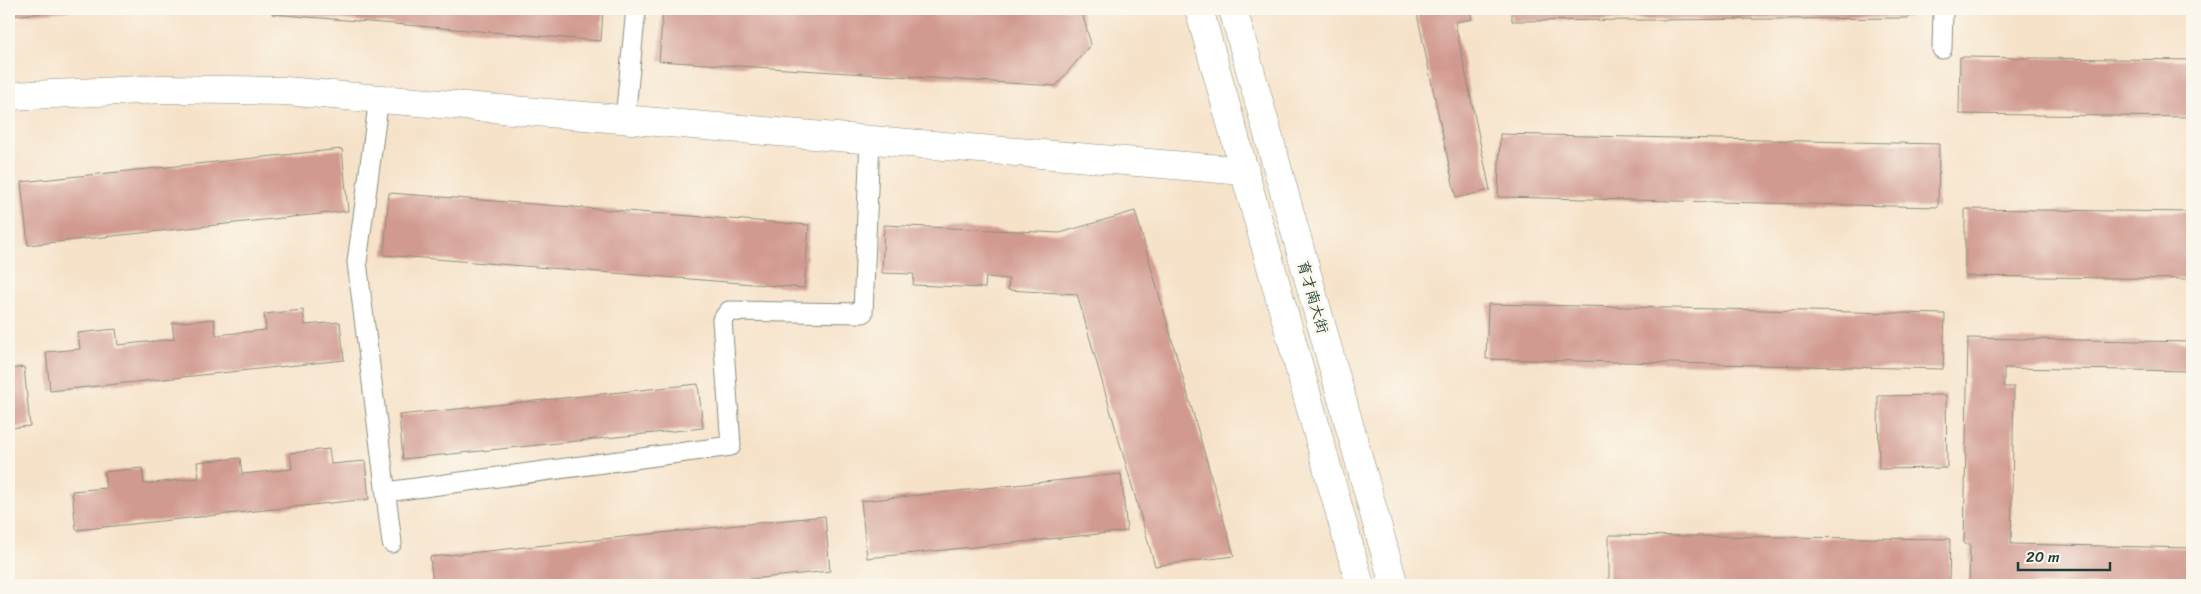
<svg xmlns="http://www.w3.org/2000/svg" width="2201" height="594" font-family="Sriracha,'LXGW WenKai TC',sans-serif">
  <rect width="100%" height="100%" fill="#fbf7ec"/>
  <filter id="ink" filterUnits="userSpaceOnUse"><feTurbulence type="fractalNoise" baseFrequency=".02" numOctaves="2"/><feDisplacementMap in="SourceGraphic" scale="10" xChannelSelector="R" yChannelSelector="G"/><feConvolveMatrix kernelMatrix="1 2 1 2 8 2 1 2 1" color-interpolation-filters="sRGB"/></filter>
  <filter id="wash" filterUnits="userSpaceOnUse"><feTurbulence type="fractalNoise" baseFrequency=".0096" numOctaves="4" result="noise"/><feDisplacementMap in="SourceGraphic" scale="20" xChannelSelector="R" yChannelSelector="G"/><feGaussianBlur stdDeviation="1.12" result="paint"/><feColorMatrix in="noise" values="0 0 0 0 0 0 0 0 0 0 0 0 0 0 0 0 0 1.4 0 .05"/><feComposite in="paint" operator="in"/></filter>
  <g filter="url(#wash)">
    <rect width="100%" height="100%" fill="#f6e2c9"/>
    <g id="blocks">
      <path fill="#d19a90" d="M9,9H79V10L9,16Z
        M273,9H603L601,41L272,14Z
        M663,9H1081L1091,44L1056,86L659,61Z
        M1416,9H1470L1472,19L1455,22L1490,190L1456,198Z
        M1512,9H1908V18L1512,21Z
        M1960,57L2192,60V117L1959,114Z
        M1500,134L1939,144L1938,207L1498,197Z
        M342,149L348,211L28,245L21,182Z
        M389,193L809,225L804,288L384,255Z
        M1965,209L2192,212V279L1965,276Z
        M1135,211L1234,556L1155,566L1077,294L1008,290L1009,279L986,277L985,288L913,285L914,274L882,273L884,225L1060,233Z
        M1488,304L1945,314L1943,369L1486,359Z
        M303,310L305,325L340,322L344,360L50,391L46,352L80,349L78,333L116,329L118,345L174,339L172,323L214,319L216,335L266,330L264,314Z
        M1968,338L2192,342V371L2004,368V387H2014L2011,544L2192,548L2191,585H1969L1970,544H1964Z
        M24,367L30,426L9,428V369Z
        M698,384L703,428L403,459L399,415Z
        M1946,395L1947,468L1879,469L1878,396Z
        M329,449L331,464L365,461L369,499L76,530L72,491L106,488L104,472L142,468L144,484L199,478L197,462L240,458L242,474L292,469L290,453Z
        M1121,474L1127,531L867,558L861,501Z
        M825,516L830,571L692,585H433L430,557Z
        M1609,535L1950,539L1949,585H1609Z"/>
    </g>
  </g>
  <g filter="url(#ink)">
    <use href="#blocks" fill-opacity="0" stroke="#8a907e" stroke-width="1"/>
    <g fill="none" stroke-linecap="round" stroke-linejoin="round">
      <defs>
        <path id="lane" d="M1942,49L1943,9
          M379,98L357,262L392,543
          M625,119L636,9
          M386,492L731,446L722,320L729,311L863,313L870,139"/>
        <path id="street" d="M9,96L163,89L285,91L1245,171"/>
        <path id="secondary" d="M1199,9L1360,585
          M1233,9L1394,585"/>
      </defs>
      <use href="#lane" stroke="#8a907e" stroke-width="21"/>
      <use href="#street" stroke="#8a907e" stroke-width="29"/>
      <use href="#secondary" stroke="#8a907e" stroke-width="29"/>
      <use href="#lane" stroke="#fff" stroke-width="19"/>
      <use href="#street" stroke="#fff" stroke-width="28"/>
      <use href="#secondary" stroke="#fff" stroke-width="28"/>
    </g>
  </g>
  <g text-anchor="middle" stroke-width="5" stroke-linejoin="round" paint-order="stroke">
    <g font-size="15" fill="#1f3d34" stroke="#fbf7ec">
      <text transform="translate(1313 297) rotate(74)" y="5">育才南大街</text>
    </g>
  </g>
  <rect width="2201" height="594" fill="none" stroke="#fbf7ec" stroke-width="30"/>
  <path d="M2018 562v8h92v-8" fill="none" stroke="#1f3d34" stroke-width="2.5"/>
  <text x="2026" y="562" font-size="15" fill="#1f3d34" stroke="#fbf7ec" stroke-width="4" paint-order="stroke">20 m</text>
</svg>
